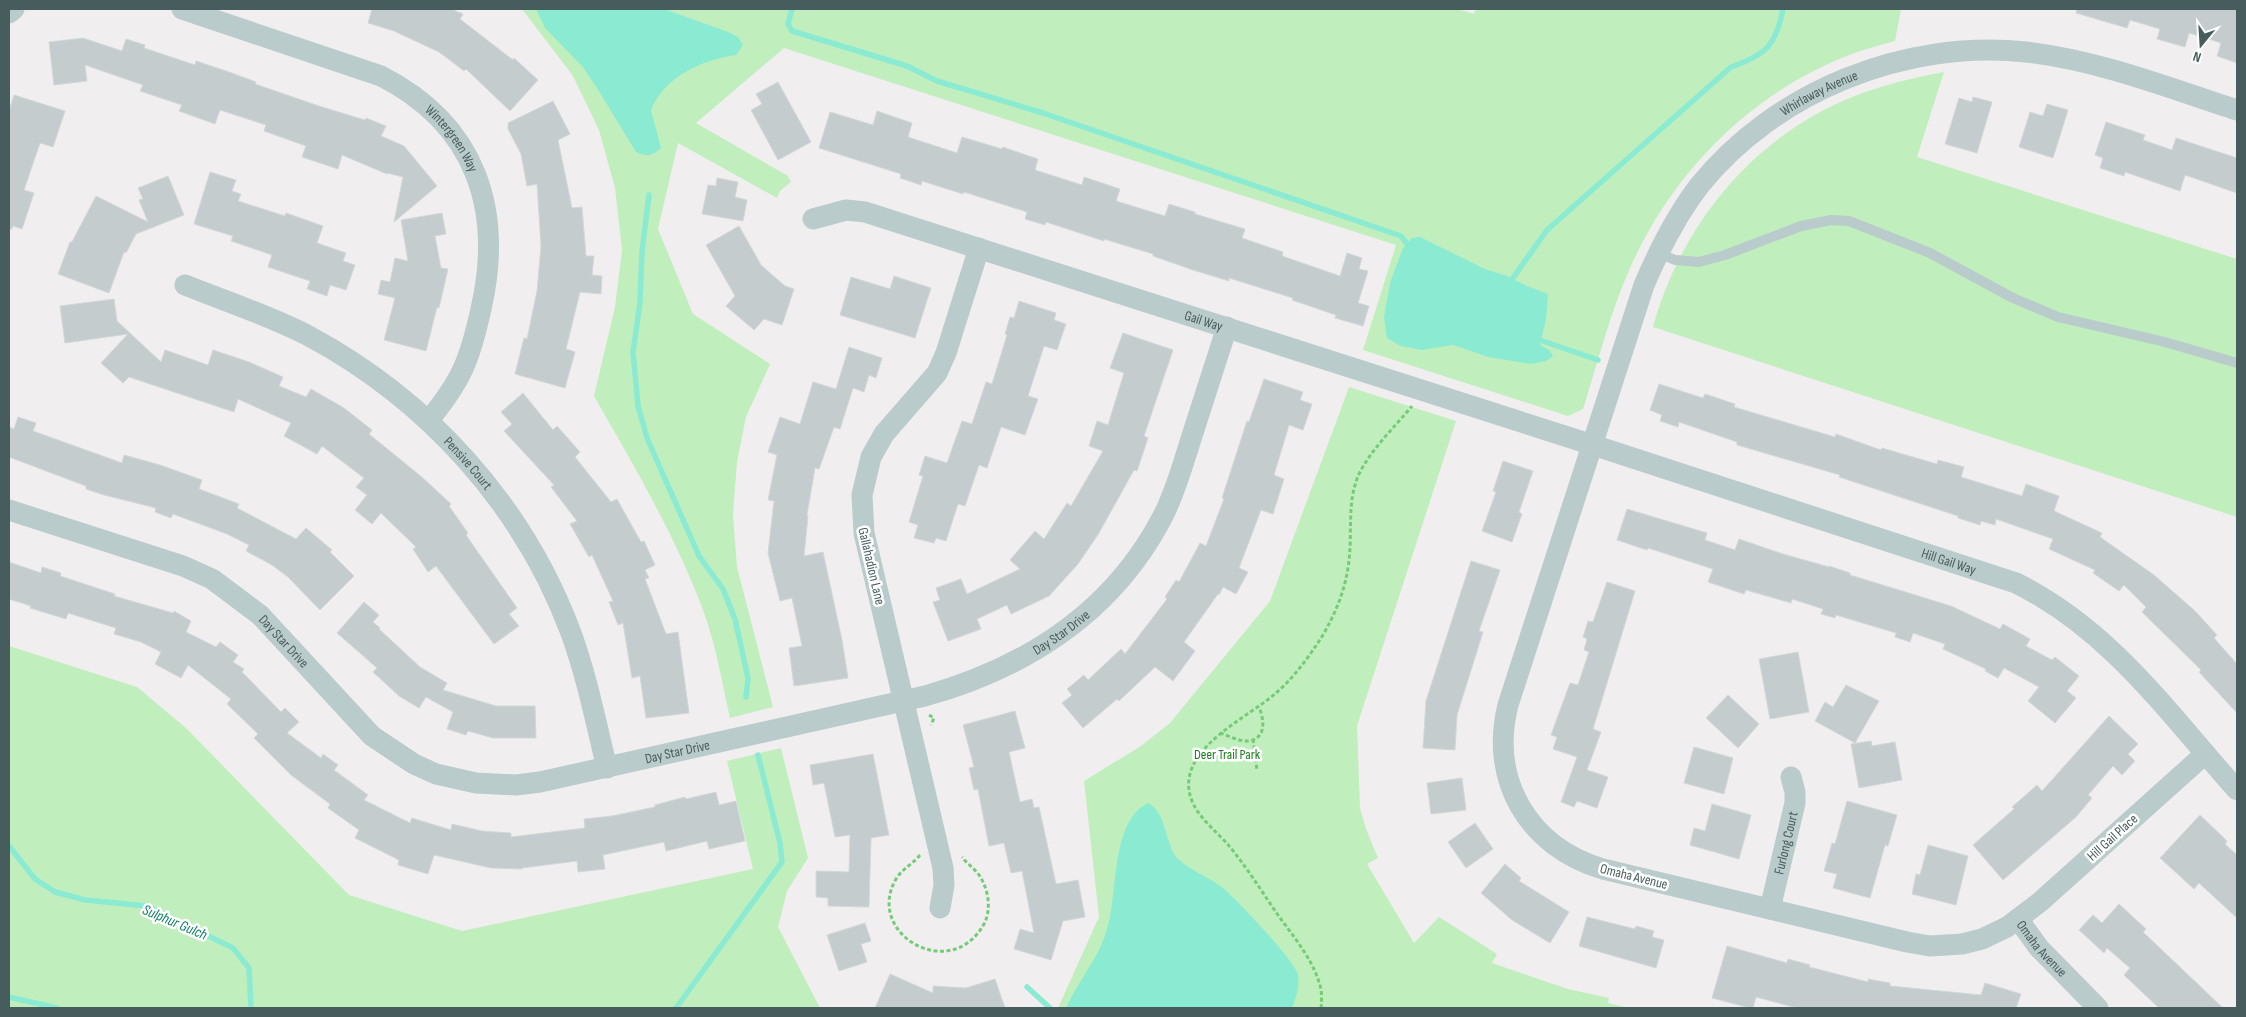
<svg xmlns="http://www.w3.org/2000/svg" width="2246" height="1017" font-family="'Sofia Sans Condensed',sans-serif">
  <rect width="100%" height="100%" fill="#f1eef0"/>
  <path fill="#c1eebd" d="M522,9H1458L1474,14L1476,9H1901L1895,41C1873,47 1851,53 1830,63C1740,104 1670,178 1630,268C1610,313 1598,362 1583,409L1568,416L1363,350L1396,245L784,48L696,123L788,176L791,182L780,191L777,198L678,143L658,229L693,314L770,364L746,417L737,462L733,515L737,567L773,707L730,718C722,682 716,645 703,610C675,535 634,466 594,396L615,307L622,250L615,188L599,130L573,76Z
    M1944,72L1917,157L2237,259V517L1653,327C1681,225 1753,137 1852,97C1882,85 1912,78 1944,72Z
    M1349,387L1456,421L1357,726L1360,808L1366,829L1378,858L1367,864L1414,943L1439,917L1497,954L1492,963L1568,989L1609,998L1608,1003L1629,1008H1058L1099,917L1084,781L1141,746L1170,723L1270,601Z
    M9,646L137,687L186,728L349,895L462,931L753,869L727,761L781,748L808,858L787,891L778,927L820,1008H9Z"/>
  <path fill="#8aebd2" d="M536,9H664L728,32L738,37L743,45L736,55C702,60 665,76 651,110L661,148C652,156 647,157 636,152L597,88L582,66L545,28Z
    M1420,237L1485,269L1507,276L1527,286L1548,294L1546,319L1540,345L1549,350L1553,356L1546,361L1531,364L1488,357L1453,345L1421,350L1401,346L1387,338L1384,317L1390,283L1403,248L1412,238Z
    M1148,803C1167,812 1165,846 1178,859C1191,871 1209,877 1223,888C1236,899 1296,962 1298,975C1300,987 1296,997 1292,1008H1066C1077,984 1094,963 1103,941C1121,901 1107,824 1148,803Z"/>
  <g fill="none" stroke-linecap="round" stroke-linejoin="round">
    <path stroke="#8aebd2" stroke-width="5.5" d="M792,9L788,24L792,31L907,66L937,81L1043,113L1401,236L1412,250
      M649,195L642,251L640,303L633,352L638,406L647,438L699,556L723,589L735,619L748,678L746,697
      M1508,285L1547,230L1731,67C1766,55 1776,45 1783,9
      M1534,338L1598,360
      M9,846L35,879L55,892L85,900L147,906L233,948L249,968L251,1008
      M1027,987L1050,1008
      M9,997L57,1008
      M676,1008L782,862L780,843L758,755"/>
  </g>
  <path fill="#c5ccce" stroke="#d2d8da" d="M372,9H451L463,14L460,19L513,60L514,58L538,80L510,111L466,69L464,71L439,52L394,31L368,23Z
    M2077,9H2237V63L2217,56L2221,43L2189,33L2185,47L2157,39L2160,29L2130,20L2127,28L2076,13Z
    M83,38L122,51L126,39L145,45L144,48L195,65L196,61L232,73L256,82L255,84L319,106L365,120L366,118L386,126L381,136L404,146L437,186L394,222L403,177L387,173V174L342,155L338,169L302,157L306,146L264,131L266,125L220,110L215,124L179,111L182,105L140,91L143,85L85,65L87,81L54,85L49,42Z
    M778,82L811,142L778,160L751,110L762,104L756,94Z
    M14,95L65,111L53,147L40,143L24,190L34,193L22,229L13,226L12,229H9V111Z
    M1973,97L1992,102L1977,153L1945,144L1959,98L1972,102Z
    M553,101L570,134L558,140L572,208L582,207L586,256H594L592,275L602,276L601,294L580,292L566,349L575,352L565,388L515,374L524,338L527,339L537,291L541,246L537,184L527,186L521,154L508,129V123Z
    M2047,104L2068,110L2053,158L2019,147L2030,112L2043,116Z
    M877,111L912,123L908,137L957,153L962,137L1002,149L1003,147L1038,159L1035,170L1082,185L1084,177L1120,189L1116,201L1165,216L1169,204L1195,212V214L1245,229L1242,238L1283,252L1282,256L1340,276L1347,253L1362,258L1359,269L1368,271L1358,303L1369,306L1363,326L1335,318L1336,315L1292,300L1293,298L1229,278V281L1193,270L1153,256V254L1104,239V241L1046,222L1045,225L1025,219L1027,212L964,192L963,194L922,181L921,185L900,178L901,174L819,148L830,112L873,125Z
    M2106,122L2145,135L2143,140L2172,150L2176,138L2237,158V193L2185,175L2180,191L2125,172L2124,176L2100,168L2103,158L2095,155Z
    M210,172L236,180L232,191L241,194L238,201L285,216L286,213L323,226L317,243L346,253L343,261L355,265L346,290L330,285L327,296L307,289L310,281L268,267L272,255L231,241L233,236L194,224Z
    M168,176L184,215L136,234L126,253L124,252L109,293L58,274L70,242H72L96,196L148,222L139,200L143,199L138,188Z
    M717,178L738,182L735,197L747,200L743,221L702,214L708,185L716,186Z
    M442,213L446,234L435,236L441,268L448,269L439,308L437,307L426,351L384,340L395,298L378,294L381,280L390,282L395,258L408,261L401,220Z
    M739,226L761,265L785,286L794,289L782,325L764,319L754,330L726,306L735,296L706,245Z
    M894,276L931,288L915,338L840,315L851,277L890,289Z
    M114,299L117,321L161,362L165,350L208,365L213,350L249,362L283,377L279,386L306,397L311,389L344,408L372,430L369,434L423,478L451,504L449,506L468,533L466,535L517,608L509,614L519,626L494,644L436,566L428,572L413,549L416,547L381,513L372,524L355,510L367,495L356,487L364,478L322,446L317,454L284,436L291,423L238,399L234,412L129,377L123,383L101,363L128,334L65,343L60,306Z
    M1019,301L1056,313L1054,320L1066,324L1057,350L1044,346L1028,396L1038,399L1025,435L1001,427L987,468L979,465L965,506L958,504L946,541L936,538L934,543L914,538L918,525L909,522L923,476L919,475L925,456L947,463L962,421L972,424L986,382L992,384L1007,335L1005,334L1010,317L1014,318Z
    M1123,333L1173,350L1144,436L1148,438L1137,471L1134,470L1099,533L1078,564L1049,596L1011,614L1007,605L977,619L981,629L948,641L933,602L940,600L936,588L961,579L967,594L1020,569L1010,560L1035,531L1044,539L1067,503L1071,506L1103,451L1089,446L1097,421L1108,425L1124,373L1110,368Z
    M849,347L882,358L876,378L869,375L864,392L853,388L840,429L834,427L819,469L815,468L807,515L808,516L804,556L823,552L842,640L848,678L794,686L789,648L802,646L792,598L780,601L768,553L774,501L768,500L777,455L768,452L780,417L800,424L813,382L836,389Z
    M1264,379L1303,392L1300,400L1312,404L1303,430L1289,425L1274,475L1284,479L1273,514L1261,510L1239,568L1248,572L1236,594L1223,587L1219,595L1218,594L1184,642L1195,651L1173,681L1155,667L1119,701L1117,699L1083,728L1062,703L1072,695L1067,689L1084,675L1088,680L1121,649L1125,654L1167,599L1165,597L1176,580L1179,582L1200,543L1206,546L1224,499L1222,498L1247,421L1249,422Z
    M1659,384L1703,398L1705,394L1735,404L1734,407L1835,437L1836,434L1881,450L1882,448L1937,464L1938,460L1964,467L1961,477L2022,496L2026,484L2059,496L2054,511L2102,533L2100,537L2154,575L2195,611L2217,635L2214,638L2237,664V713L2199,672L2201,670L2142,612L2146,607L2124,585L2119,591L2093,573L2095,570L2049,549L2053,539L1996,519L1995,525L1981,521L1980,525L1958,518V516L1839,477L1840,475L1737,445V442L1679,422L1678,427L1660,421L1662,415L1650,410Z
    M523,393L553,430L557,426L580,452L575,457L611,502L617,499L641,542L644,541L655,565L645,570L649,578L645,579L666,634L678,632L689,713L646,718L640,676L632,678L623,623L618,625L609,602L613,601L592,555L589,557L570,524L577,521L551,487L554,485L504,431L512,424L501,412Z
    M18,417L36,423L33,431L122,463L124,455L160,465L202,480L199,489L239,504L237,508L296,539L306,528L332,550L330,552L354,576L320,610L288,577L272,565L246,551L249,545L227,534L173,514L171,518L155,512L156,508L104,495L86,489V486L9,457V427L14,429Z
    M1503,461L1533,471L1519,512L1522,514L1512,542L1482,531L1496,492L1493,491Z
    M1627,509L1707,533L1705,540L1735,550L1739,539L1783,554L1829,567V566L1850,573V575L1951,606L2000,629L2003,624L2030,639L2026,646L2052,660L2055,657L2079,676L2067,691L2076,698L2055,723L2028,701L2039,687L2004,668L1998,678L1985,671L1986,669L1943,649L1945,644L1913,633L1910,642L1895,637L1896,633L1836,615L1835,618L1821,614L1823,609L1792,599L1791,603L1746,590L1744,594L1708,582L1713,569L1648,548L1647,550L1617,540Z
    M1471,561L1500,570L1479,631L1483,632L1457,715L1455,750L1423,748L1426,701Z
    M9,562L41,573L42,567L61,573L60,576L115,594L114,596L173,613L174,611L191,621L186,632L216,647L220,642L238,655L233,662L244,669L242,672L281,712L285,708L299,722L287,733L321,758L323,754L338,765L334,770L368,795L364,800L410,823L412,818L451,830L452,824L482,831L511,833V837L585,828L584,819L612,816L655,807V805L685,797L686,799L716,792L719,805L736,801L745,841L709,849L707,841L666,851L664,842L603,855L605,869L578,872L577,861L522,868V869L491,868L434,855L428,874L398,865L399,860L355,838L359,830L328,808L330,804L291,775L254,738L258,734L227,704L231,699L188,665L181,678L155,664L161,652L141,642L114,634L116,628L68,613L66,619L30,608L31,606L9,599Z
    M1607,582L1635,591L1593,729L1601,732L1587,770L1608,777L1597,808L1577,801L1574,807L1561,802L1577,757L1553,749L1557,737L1551,735L1570,683L1578,685L1589,652L1584,650L1587,639L1583,637L1588,621L1593,622Z
    M364,602L379,615L373,622L380,628L379,629L420,667L447,683L443,690L496,706H535L536,738H493L468,731L466,735L447,729L453,712L426,697L419,708L399,696L373,672L377,668L337,633Z
    M1798,652L1809,712L1770,719L1759,659Z
    M1846,685L1879,701L1855,743L1815,721L1825,702L1833,707Z
    M1728,695L1759,724L1738,748L1706,718Z
    M1015,711L1025,748L1009,752L1020,802L1032,799L1034,808L1039,807L1056,884L1078,880L1085,917L1063,921L1051,960L1014,949L1020,929L1034,933L1022,871L1011,873L1004,843L989,846L978,789L974,790L969,768L974,767L963,725Z
    M2109,716L2138,744L2128,754L2135,761L2122,775L2113,766L2088,795L2092,798L2076,817L2003,880L1973,845L2014,809L2012,807L2037,785L2042,791Z
    M1871,741L1872,746L1895,742L1902,780L1859,788L1851,744Z
    M1694,747L1733,758L1724,794L1684,783Z
    M873,754L889,835L871,838L869,907L828,906V898L816,897V871L849,872L850,835L835,837L824,783L813,785L810,765Z
    M1462,778L1466,810L1431,814L1427,783Z
    M1847,801L1897,815L1888,846L1885,845L1870,898L1833,888L1837,874L1824,871L1832,843L1835,844Z
    M1712,804L1751,815L1739,859L1690,845L1694,828L1705,831Z
    M2200,815L2227,841L2225,844L2237,855V918L2199,883L2194,889L2160,858Z
    M1475,823L1493,849L1466,868L1448,842Z
    M1928,845L1968,856L1956,905L1912,894L1916,874L1920,875Z
    M1505,864L1521,878L1519,881L1569,912L1550,943L1512,920L1481,893Z
    M2119,904L2146,929L2143,932L2223,1008H2159L2124,975L2130,968L2107,948L2104,953L2079,930L2093,915L2102,923Z
    M1587,917L1635,929L1636,926L1654,931L1652,937L1664,940L1656,968L1579,946Z
    M865,923L871,941L861,944L867,962L839,971L827,935Z
    M1727,946L1787,963L1788,959L1810,965L1809,967L1868,982V979L1890,983V986L1981,995L1985,983L2021,994L2016,1008H1797L1756,997L1753,1008H1750L1712,998Z
    M890,974L933,993V986L966,988L995,979L1005,1008H875Z"/>
  <g fill="none" stroke-linecap="round" stroke-linejoin="round">
    <path stroke="#75cc78" stroke-width="3" stroke-dasharray="4 2.5" stroke-linecap="butt" d="M929,715L934,718L931,725
      M1220,733C1229,736 1240,742 1249,741C1267,738 1264,719 1259,707
      M1253,739L1257,770
      M920,855C913,864 902,869 896,879C864,934 951,984 984,924C991,911 989,893 982,880C978,871 968,865 962,857
      M1321,1008C1322,1000 1322,990 1319,982C1311,957 1293,936 1278,915C1262,892 1248,869 1230,847C1216,830 1192,814 1189,790C1183,746 1249,717 1276,693C1290,681 1302,666 1313,650C1331,625 1346,592 1349,560C1352,536 1348,509 1355,485C1362,458 1394,428 1412,406"/>
    <path stroke="#bacbcb" stroke-width="10" d="M1658,253L1675,260L1699,262L1725,255L1801,226L1831,220L1849,221L1930,253L2013,298L2058,317L2165,342L2237,363"/>
    <g stroke="#bacbcb" stroke-width="21">
      <path id="s1" d="M182,9L381,76C475,124 504,208 481,309C470,359 462,380 429,420"/>
      <path d="M9,13L14,9"/>
      <path id="s2" d="M813,219L846,210L865,212L1593,445L2016,583C2111,630 2168,713 2237,790"/>
      <path id="s3" d="M185,285C225,301 268,315 307,335C427,399 523,504 571,633C587,677 596,723 607,768"/>
      <path id="s4" d="M9,510L183,566L212,579L260,615L372,736L414,764L436,774L476,783L516,785L540,782L925,696C1028,667 1114,612 1164,514C1176,490 1183,464 1191,439C1203,402 1215,364 1227,327"/>
      <path id="s5" d="M2205,754L2040,902L2007,927L1982,939L1962,944L1930,946L1907,942L1603,869C1529,847 1489,781 1508,705L1644,285C1659,250 1676,216 1699,186C1775,91 1906,39 2026,52C2098,60 2169,88 2237,110"/>
      <path d="M940,908L944,885L943,868L864,533L862,495L871,457L884,434L937,373L946,353L979,248"/>
      <path id="s6" d="M1770,909L1795,803V792L1791,777"/>
      <path id="s7" d="M2018,919L2039,948L2098,1008"/>
    </g>
  </g>
  <g text-anchor="middle" stroke-width="5" stroke-linejoin="round" paint-order="stroke">
    <g font-size="14" fill="#475c5c" stroke="#fff">
      <text dy="5" stroke="none"><textPath href="#s5" startOffset="1599">Whirlaway Avenue</textPath></text>
      <text dy="5" stroke="none"><textPath href="#s1" startOffset="306">Wintergreen Way</textPath></text>
      <text dy="5" stroke="none"><textPath href="#s2" startOffset="409">Gail Way</textPath></text>
      <text dy="5" stroke="none"><textPath href="#s3" startOffset="339">Pensive Court</textPath></text>
      <text dy="5" stroke="none"><textPath href="#s2" startOffset="1192">Hill Gail Way</textPath></text>
      <text transform="translate(872 566) rotate(77)" y="5">Gallahadion Lane</text>
      <text dy="5" stroke="none"><textPath href="#s4" startOffset="1165">Day Star Drive</textPath></text>
      <text dy="5" stroke="none"><textPath href="#s4" startOffset="310">Day Star Drive</textPath></text>
      <text dy="5" stroke="none"><textPath href="#s4" startOffset="760">Day Star Drive</textPath></text>
      <text transform="translate(2112 837) rotate(-42)" y="5">Hill Gail Place</text>
      <text dy="5" stroke="none"><textPath href="#s6" startOffset="68">Furlong Court</textPath></text>
      <text transform="translate(1634 876) rotate(14)" y="5">Omaha Avenue</text>
      <text dy="5" stroke="none"><textPath href="#s7" startOffset="38">Omaha Avenue</textPath></text>
    </g>
    <g font-size="14" fill="#177d1b" stroke="#fff">
      <text x="1227" y="759">Deer Trail Park</text>
    </g>
    <g font-size="15" font-style="italic" fill="#0e8264" stroke="#fff">
      <text transform="translate(175 922) rotate(23)" y="5">Sulphur Gulch</text>
    </g>
  </g>
  <rect width="2246" height="1017" fill="none" stroke="#475c5c" stroke-width="20"/>
  <g transform="translate(2201 45) rotate(198)" stroke="#ffffff" stroke-width="4" paint-order="stroke">
  <path d="M0-4L9 19L0 12L-9 19Z" fill="#475c5c"/>
  <text y="-8" font-size="14" font-weight="bold" text-anchor="middle" fill="#475c5c">N</text>
  </g>
</svg>
